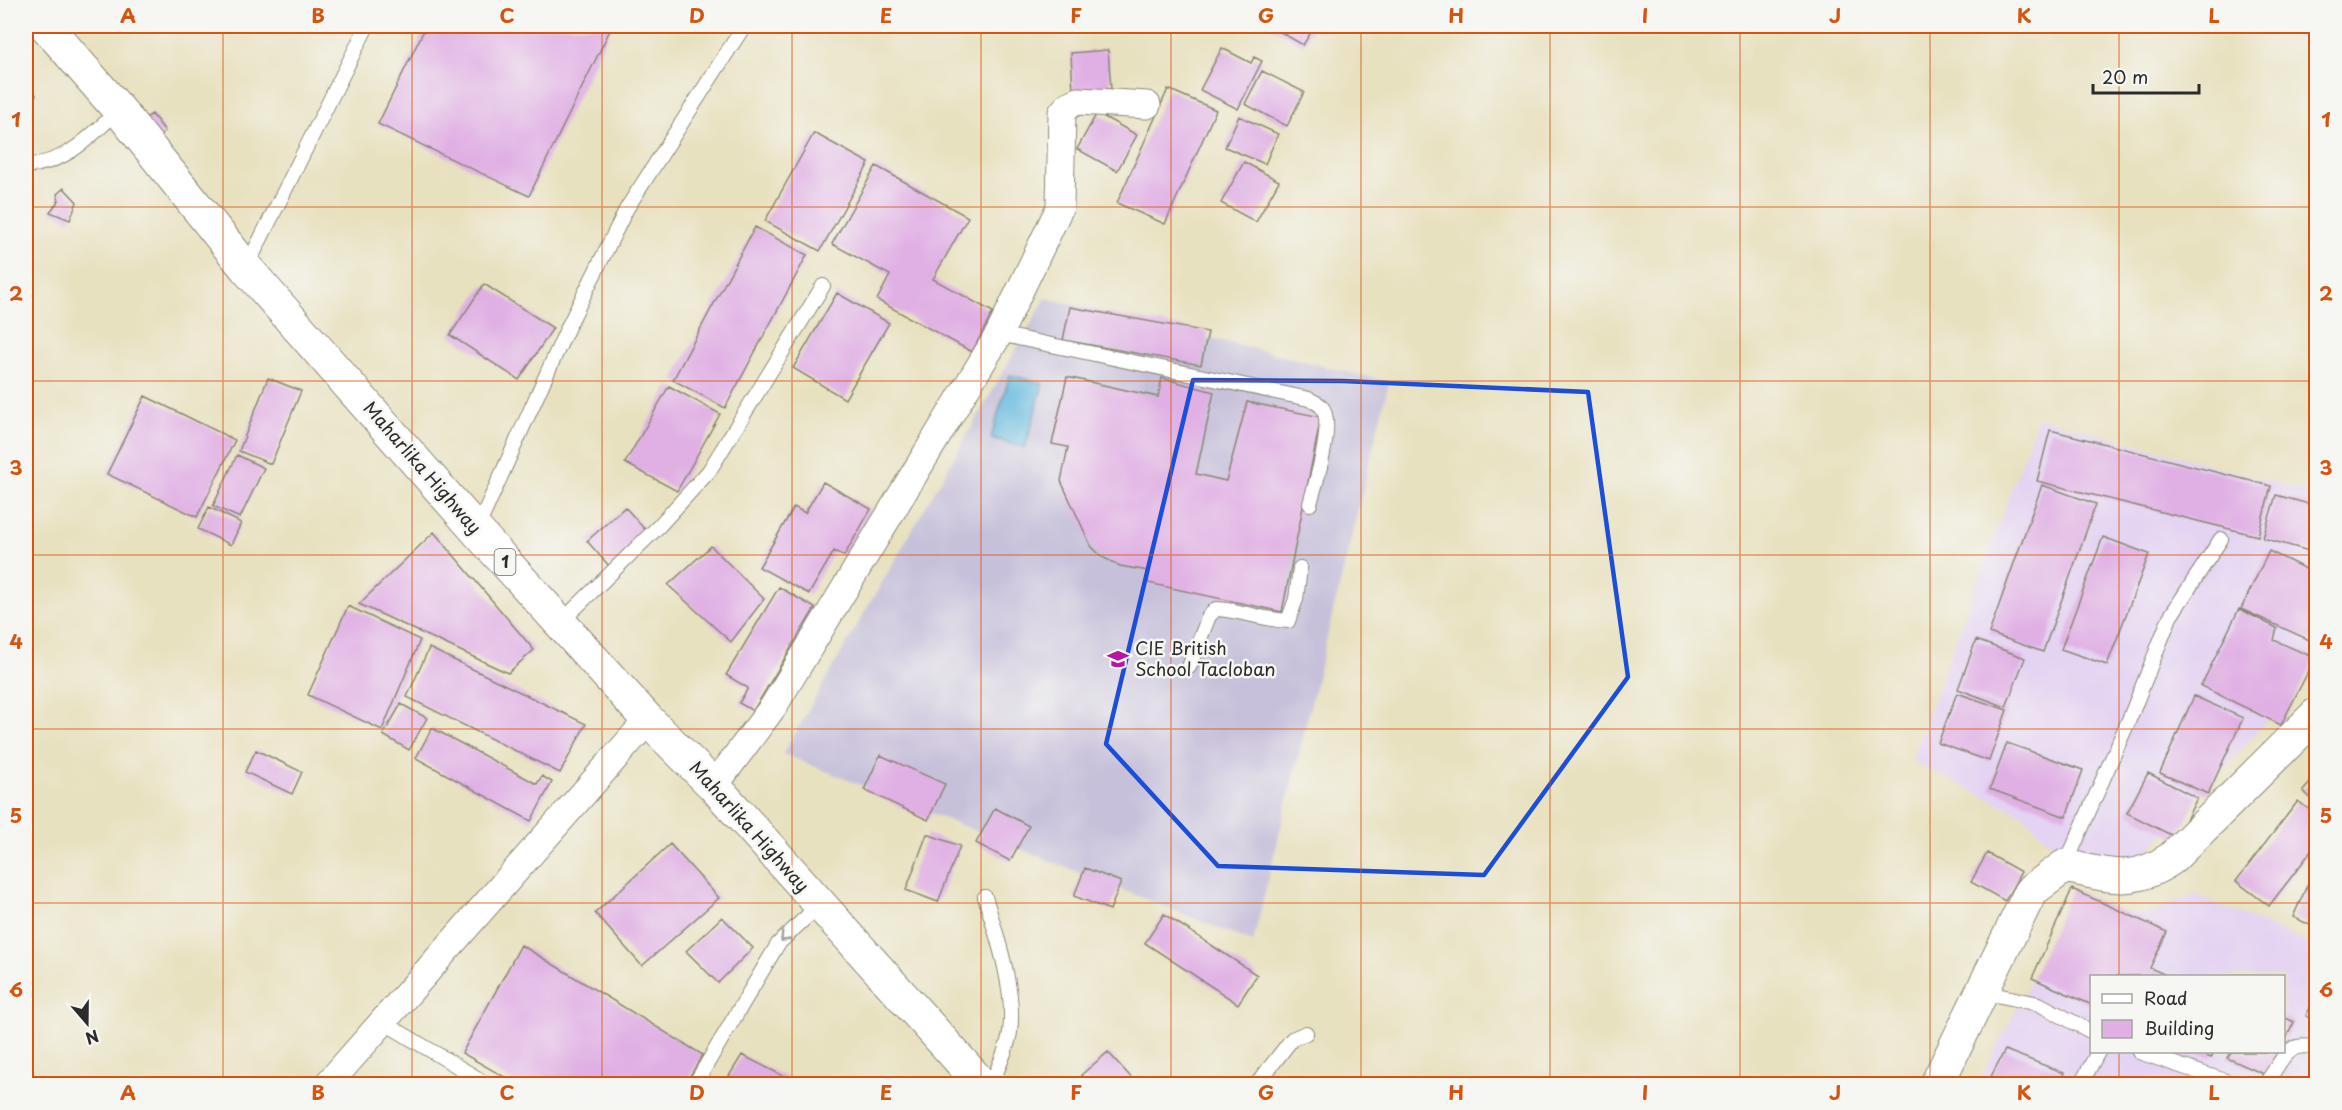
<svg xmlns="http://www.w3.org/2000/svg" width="2342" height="1110" font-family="'Playpen Sans',sans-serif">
  <rect width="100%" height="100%" fill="#f6f6f2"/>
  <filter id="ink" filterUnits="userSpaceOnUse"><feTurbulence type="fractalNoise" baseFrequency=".0167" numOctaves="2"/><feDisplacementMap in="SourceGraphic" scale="12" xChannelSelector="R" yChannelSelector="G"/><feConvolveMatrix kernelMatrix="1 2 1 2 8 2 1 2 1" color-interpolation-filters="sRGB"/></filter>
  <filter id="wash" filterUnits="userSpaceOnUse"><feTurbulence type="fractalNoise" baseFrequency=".008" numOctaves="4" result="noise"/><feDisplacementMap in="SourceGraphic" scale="24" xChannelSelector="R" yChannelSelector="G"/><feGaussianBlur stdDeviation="1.35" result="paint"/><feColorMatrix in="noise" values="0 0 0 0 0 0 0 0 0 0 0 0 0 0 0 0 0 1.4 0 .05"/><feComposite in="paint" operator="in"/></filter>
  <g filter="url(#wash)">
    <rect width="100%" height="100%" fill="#e8e1c0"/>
    <path fill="#e4d3f2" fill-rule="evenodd" d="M2038,417L2316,494V667L2143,857H2064L2023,815L1911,761Z
      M2195,894L2316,947V1084H1978L2032,978L2074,905L2147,915ZM2092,976H2284V1052H2092Z"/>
    <path fill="#c6c0da" d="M1046,298L1389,382L1253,942L783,754Z"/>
    <path fill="#65b8e0" stroke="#487286" stroke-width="1.5" d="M1010,375L1043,384L1025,448L991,438Z"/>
    <g id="blocks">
      <path fill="#e0b0e4" d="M426,26H612L529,196L378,124Z
        M1270,26H1315L1303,45Z
        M1222,48L1251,63L1254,57L1262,61L1238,109L1200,90Z
        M1108,50L1111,89L1073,92L1071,53Z
        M1262,71L1304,92L1287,126L1245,104Z
        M26,83L36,95L26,104Z
        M1168,89L1216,110L1165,224L1117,203Z
        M1097,113L1137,135L1117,171L1077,149Z
        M152,114L165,131L157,139L141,121Z
        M1239,116L1278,134L1265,164L1225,147Z
        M814,133L869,163L820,251L765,221Z
        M1244,162L1279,181L1256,222L1221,203Z
        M876,166L968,217L933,279L993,312L972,352L877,300L890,275L832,244Z
        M64,188L77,202L70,220L50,212L59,200L57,194Z
        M755,227L807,255L725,408L673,380Z
        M484,284L553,328L519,380L450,335Z
        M837,293L889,323L845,399L793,368Z
        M1070,307L1208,332L1201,365L1063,340Z
        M1067,377L1158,397L1162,378L1214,392L1196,474L1226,481L1247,402L1321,417L1282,612L1148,583V571L1120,566L1102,557L1091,546L1061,481L1068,447L1052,444Z
        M268,378L301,391L271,464L239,451Z
        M669,386L720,414L677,491L625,463Z
        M145,396L235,440L197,517L107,474Z
        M2050,430L2271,486L2258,536L2037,481Z
        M237,455L264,468L240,518L213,506Z
        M823,482L871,509L844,556L834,551L809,594L759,567L794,507L805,513Z
        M2042,485L2096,504L2043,652L1989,633Z
        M2276,495L2316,506V553L2263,538Z
        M209,507L241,523L231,545L198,529Z
        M625,507L648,533L610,567L587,541Z
        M434,532L534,650L508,673L359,604Z
        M2103,537L2149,554L2107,665L2061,649Z
        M711,546L764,599L731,642L668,585Z
        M2269,551L2316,574V643L2241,609Z
        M779,587L815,608L753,711L739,703L748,688L726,675Z
        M348,606L420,640L382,730L308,695Z
        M2239,609L2277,628L2274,640L2315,658L2281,725L2201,686Z
        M1976,640L2025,658L2006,707L1958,689Z
        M429,648L586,724L560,773L407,697Z
        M1957,693L2007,710L1989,761L1938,743Z
        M2194,696L2243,718L2208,794L2160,773Z
        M401,704L427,718L409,750L383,735Z
        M432,728L537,784L542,776L552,782L531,821L416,758Z
        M2007,743L2083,770L2066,817L1990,789Z
        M256,750L302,772L292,794L245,772Z
        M880,755L945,784L928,820L864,790Z
        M2148,773L2197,798L2177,838L2127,813Z
        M2316,776V803L2303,791Z
        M2298,801L2316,815V845L2269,906L2236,881Z
        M995,808L1029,826L1010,861L976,843Z
        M927,834L960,846L938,902L906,890Z
        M670,844L719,898L642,966L595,913Z
        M1987,853L2021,872L2005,901L1971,882Z
        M1085,868L1121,882L1110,910L1074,896Z
        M2310,879L2316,882V928L2293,917Z
        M2072,889L2167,932L2150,968L2168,976H2092V1005L2032,978Z
        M1164,914L1257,975L1238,1004L1145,943Z
        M722,917L753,948L718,983L686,951Z
        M521,945L703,1055L685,1084H517L462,1053Z
        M2316,995V1021L2306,1016Z
        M2284,1017L2294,1022L2284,1043Z
        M2005,1050L2064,1073L2059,1084H1987Z
        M1108,1052L1137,1084H1090L1081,1075Z
        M2196,1052H2214L2211,1058Z
        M2231,1052H2280L2268,1076L2227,1058Z
        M742,1055L799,1084H724Z"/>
    </g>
  </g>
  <g filter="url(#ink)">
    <use href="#blocks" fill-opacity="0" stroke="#8a8676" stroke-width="1.5"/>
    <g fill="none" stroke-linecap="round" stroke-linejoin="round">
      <defs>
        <path id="service" d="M26,166C69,162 89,137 119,110
          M246,268L367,26
          M999,334L1309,399C1312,401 1318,403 1321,406C1336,422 1315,484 1310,504
          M477,529L567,329L627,208L744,26
          M561,622L659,526L709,471L823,286
          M1189,667L1209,616L1216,609C1241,610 1263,620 1288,621L1296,599L1300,568
          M2065,866L2131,715L2170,617L2221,539
          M985,897C997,936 1016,992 1010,1032C1008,1049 997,1068 992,1084
          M1982,992L2039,1004L2092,1032
          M383,1022L487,1084
          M2139,1052L2234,1084
          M695,1084L778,944L820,904
          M1257,1084L1292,1039L1306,1033
          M2081,1084L2098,1052
          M2265,1084C2282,1064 2284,1039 2316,1048"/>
        <path id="minor" d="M714,786L773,707L999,334L1060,207L1062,113L1069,105L1078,101L1147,105
          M328,1084L648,720"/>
        <path id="tertiary" d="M1937,1084L2031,891L2065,866C2108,875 2132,886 2172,858L2316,715"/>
        <path id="primary" d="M46,26L119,110L246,268L477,531L648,720L714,786L981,1084"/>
      </defs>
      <use href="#service" stroke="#8a8676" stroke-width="16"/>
      <use href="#minor" stroke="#8a8676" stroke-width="29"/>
      <use href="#tertiary" stroke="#8a8676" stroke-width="35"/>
      <use href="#primary" stroke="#8a8676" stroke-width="35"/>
      <use href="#service" stroke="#fff" stroke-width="14"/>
      <use href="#minor" stroke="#fff" stroke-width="27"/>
      <use href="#tertiary" stroke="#fff" stroke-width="33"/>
      <use href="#primary" stroke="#fff" stroke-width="33"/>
    </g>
    <defs><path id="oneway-chevron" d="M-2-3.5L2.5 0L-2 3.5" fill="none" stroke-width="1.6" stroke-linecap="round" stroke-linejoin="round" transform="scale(1.5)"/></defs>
    <use stroke="#a0a0a0" href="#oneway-chevron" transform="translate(784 938) rotate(134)"/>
  </g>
  <path fill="none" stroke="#1d4ed8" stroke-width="4.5" stroke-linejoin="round" d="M1193,380L1343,381L1588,392L1628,677L1484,875L1218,866L1106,744Z"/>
  <path fill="none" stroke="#d5540f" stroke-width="1.5" stroke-opacity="0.55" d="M223,26V1084M412,26V1084M602,26V1084M792,26V1084M981,26V1084M1171,26V1084M1361,26V1084M1550,26V1084M1740,26V1084M1930,26V1084M2119,26V976M26,207H2316M26,381H2316M26,555H2316M26,729H2316M26,903H2316M2119,1052V1084"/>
  <defs>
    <symbol id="school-bare" viewBox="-9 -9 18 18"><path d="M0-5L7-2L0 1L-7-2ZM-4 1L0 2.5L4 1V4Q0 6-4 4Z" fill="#b5179e" stroke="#f6f6f2" stroke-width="2.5" paint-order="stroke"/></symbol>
  </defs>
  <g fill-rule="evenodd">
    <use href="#school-bare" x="1103" y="644" width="30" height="30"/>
  </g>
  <g text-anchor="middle" stroke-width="5" stroke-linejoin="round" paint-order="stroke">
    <rect fill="#f6f6f2" stroke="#686867" stroke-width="1.5" x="494.5" y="549" width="21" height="26" rx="4.5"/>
    <g font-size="16" font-weight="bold" fill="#2b2b2b">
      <text x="505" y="568">1</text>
    </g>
    <g font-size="18" fill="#2b2b2b" stroke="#f6f6f2">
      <text transform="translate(422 468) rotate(49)" y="6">Maharlika Highway</text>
      <text transform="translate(749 827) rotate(48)" y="6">Maharlika Highway</text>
    </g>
    <g font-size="18" fill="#2b2b2b" stroke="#f6f6f2" text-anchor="start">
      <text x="1135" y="655">CIE British<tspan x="1135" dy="21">School Tacloban</tspan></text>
    </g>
  </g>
  <rect width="2342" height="1110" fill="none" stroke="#f6f6f2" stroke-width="66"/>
  <rect x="2090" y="975" width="195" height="78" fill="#f6f6f2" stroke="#a5a5a2" stroke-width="1.5"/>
  <rect x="2102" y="994" width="30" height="9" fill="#ffffff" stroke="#a5a5a2" stroke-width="1.5"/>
  <text x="2144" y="1005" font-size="18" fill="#2b2b2b">Road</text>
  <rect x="2102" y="1020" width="30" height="18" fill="#e0b0e4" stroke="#a5a5a2" stroke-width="1.5"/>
  <text x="2144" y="1035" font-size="18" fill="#2b2b2b">Building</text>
  <g transform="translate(87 1023) rotate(160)" stroke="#f6f6f2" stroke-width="4.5" paint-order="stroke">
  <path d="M0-4.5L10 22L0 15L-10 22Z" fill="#2b2b2b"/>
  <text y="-9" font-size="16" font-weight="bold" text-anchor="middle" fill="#2b2b2b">N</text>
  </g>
  <path d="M2093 84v9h106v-9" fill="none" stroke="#2b2b2b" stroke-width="3"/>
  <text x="2102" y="84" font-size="18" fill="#2b2b2b" stroke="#f6f6f2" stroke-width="4.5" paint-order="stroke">20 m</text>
  <rect x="33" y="33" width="2276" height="1044" fill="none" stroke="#d5540f" stroke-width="2"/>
  <g font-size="20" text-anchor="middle" font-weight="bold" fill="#d5540f">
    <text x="128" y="23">A</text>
    <text x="318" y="23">B</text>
    <text x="507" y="23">C</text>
    <text x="697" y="23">D</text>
    <text x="886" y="23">E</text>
    <text x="1076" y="23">F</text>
    <text x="1266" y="23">G</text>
    <text x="1456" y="23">H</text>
    <text x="1645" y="23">I</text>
    <text x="1835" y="23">J</text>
    <text x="2024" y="23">K</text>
    <text x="2214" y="23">L</text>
    <text x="16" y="127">1</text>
    <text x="2326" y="127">1</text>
    <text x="16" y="301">2</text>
    <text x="2326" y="301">2</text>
    <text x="16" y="475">3</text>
    <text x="2326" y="475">3</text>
    <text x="16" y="649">4</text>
    <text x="2326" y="649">4</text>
    <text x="16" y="823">5</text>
    <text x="2326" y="823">5</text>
    <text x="16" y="997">6</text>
    <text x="2326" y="997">6</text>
    <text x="128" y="1100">A</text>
    <text x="318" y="1100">B</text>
    <text x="507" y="1100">C</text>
    <text x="697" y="1100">D</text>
    <text x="886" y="1100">E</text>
    <text x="1076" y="1100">F</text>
    <text x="1266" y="1100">G</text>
    <text x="1456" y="1100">H</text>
    <text x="1645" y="1100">I</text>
    <text x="1835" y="1100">J</text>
    <text x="2024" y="1100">K</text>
    <text x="2214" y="1100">L</text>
  </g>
</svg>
